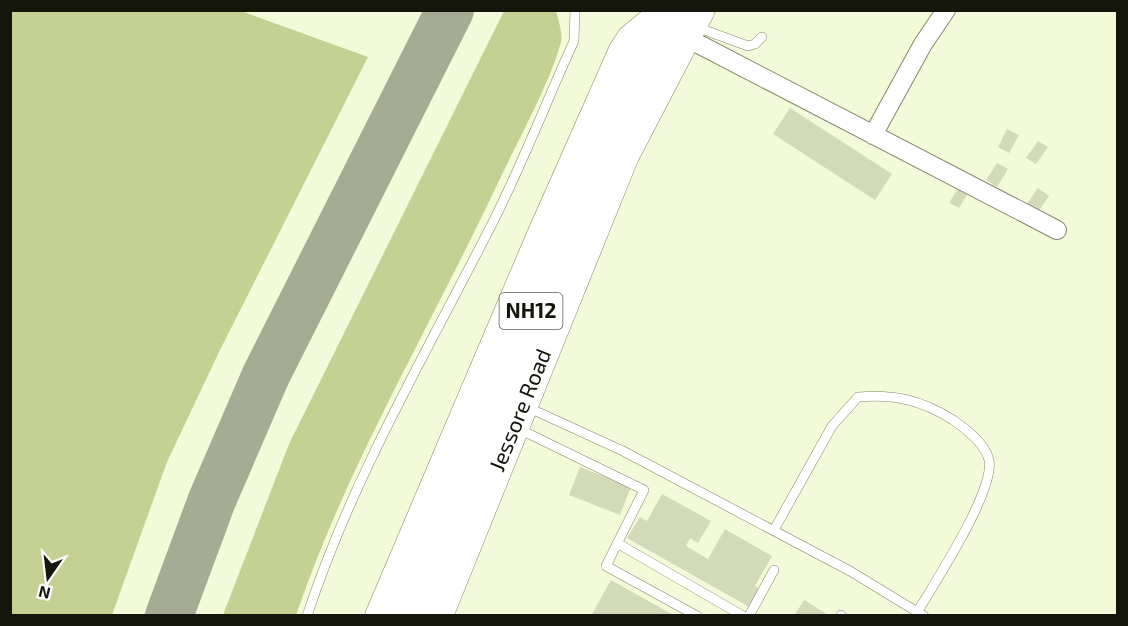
<svg xmlns="http://www.w3.org/2000/svg" width="1128" height="626" font-family="'Exo 2',sans-serif">
  <rect width="100%" height="100%" fill="#f2fada"/>
  <path fill="#c4d192" d="M10,11H241L368,57L219,352L167,462L112,615H11Z
    M504,11H556C558,19 563,33 561,42C549,86 516,144 496,187C429,329 347,466 296,615H223L289,444Z"/>
  <g fill="none" stroke-linecap="round" stroke-linejoin="round">
    <path stroke="#a6ac93" stroke-width="48" d="M169,616L212,500L266,375L450,10"/>
  </g>
  <path fill="#d2daba" d="M790,108L892,174L875,200L773,134Z
    M1007,129L1019,135L1009,153L998,147Z
    M1038,141L1048,147L1036,164L1026,158Z
    M997,163L1008,169L997,187L986,180Z
    M962,182L971,188L959,208L949,203Z
    M1038,188L1049,196L1037,213L1026,205Z
    M580,467L631,487L620,515L569,495Z
    M662,494L711,521L698,543L690,538L686,546L708,559L725,529L772,556L755,586L761,589L751,608L627,538L640,517L647,521Z
    M611,580L675,616H591Z
    M804,600L830,616H794Z"/>
  <g fill="none" stroke-linecap="round" stroke-linejoin="round">
    <defs>
      <path id="lane" d="M696,27L748,46L755,44L762,37
        M527,407L623,451L850,571L924,616
        M517,428L644,490L606,566L697,616
        M774,530L832,426L858,397C894,394 922,400 953,420C966,429 985,443 989,460C995,491 935,582 918,611
        M617,543L743,616
        M841,615L842,616
        M307,616C353,476 428,350 494,220C523,162 547,100 574,41L575,10
        M749,616L774,570"/>
      <path id="street" d="M685,37L1057,230
        M873,135L923,44L946,10"/>
      <path id="secondary" d="M378,616L540,235L622,50L630,38L664,10"/>
      <path id="highway" d="M402,616C434,540 469,465 500,390C552,261 601,133 667,10
        M436,616L622,156L698,10"/>
    </defs>
    <use href="#lane" stroke="#82886b" stroke-width="10"/>
    <use href="#street" stroke="#82886b" stroke-width="20"/>
    <use href="#secondary" stroke="#82886b" stroke-width="27"/>
    <use href="#highway" stroke="#82886b" stroke-width="34"/>
    <use href="#lane" stroke="#fff" stroke-width="9"/>
    <use href="#street" stroke="#fff" stroke-width="18"/>
    <use href="#secondary" stroke="#fff" stroke-width="26"/>
    <use href="#highway" stroke="#fff" stroke-width="33"/>
  </g>
  <g text-anchor="middle" stroke-width="4.5" stroke-linejoin="round" paint-order="stroke">
    <rect fill="#fff" stroke="#5a5c54" stroke-width="1.5" x="499.5" y="293" width="63" height="36" rx="4.5"/>
    <g font-size="21" font-weight="bold" fill="#14160b">
      <text x="531" y="318">NH12</text>
    </g>
    <g font-size="22" fill="#14160b" stroke="#fff">
      <text transform="translate(520 410) rotate(-68)" y="8">Jessore Road</text>
    </g>
  </g>
  <rect width="1128" height="626" fill="none" stroke="#14160b" stroke-width="24"/>
  <g transform="translate(48 578) rotate(194)" stroke="#ffffff" stroke-width="4.5" paint-order="stroke">
  <path d="M0-4.5L10 22L0 15L-10 22Z" fill="#14160b"/>
  <text y="-9" font-size="16" font-weight="bold" text-anchor="middle" fill="#14160b">N</text>
  </g>
</svg>
